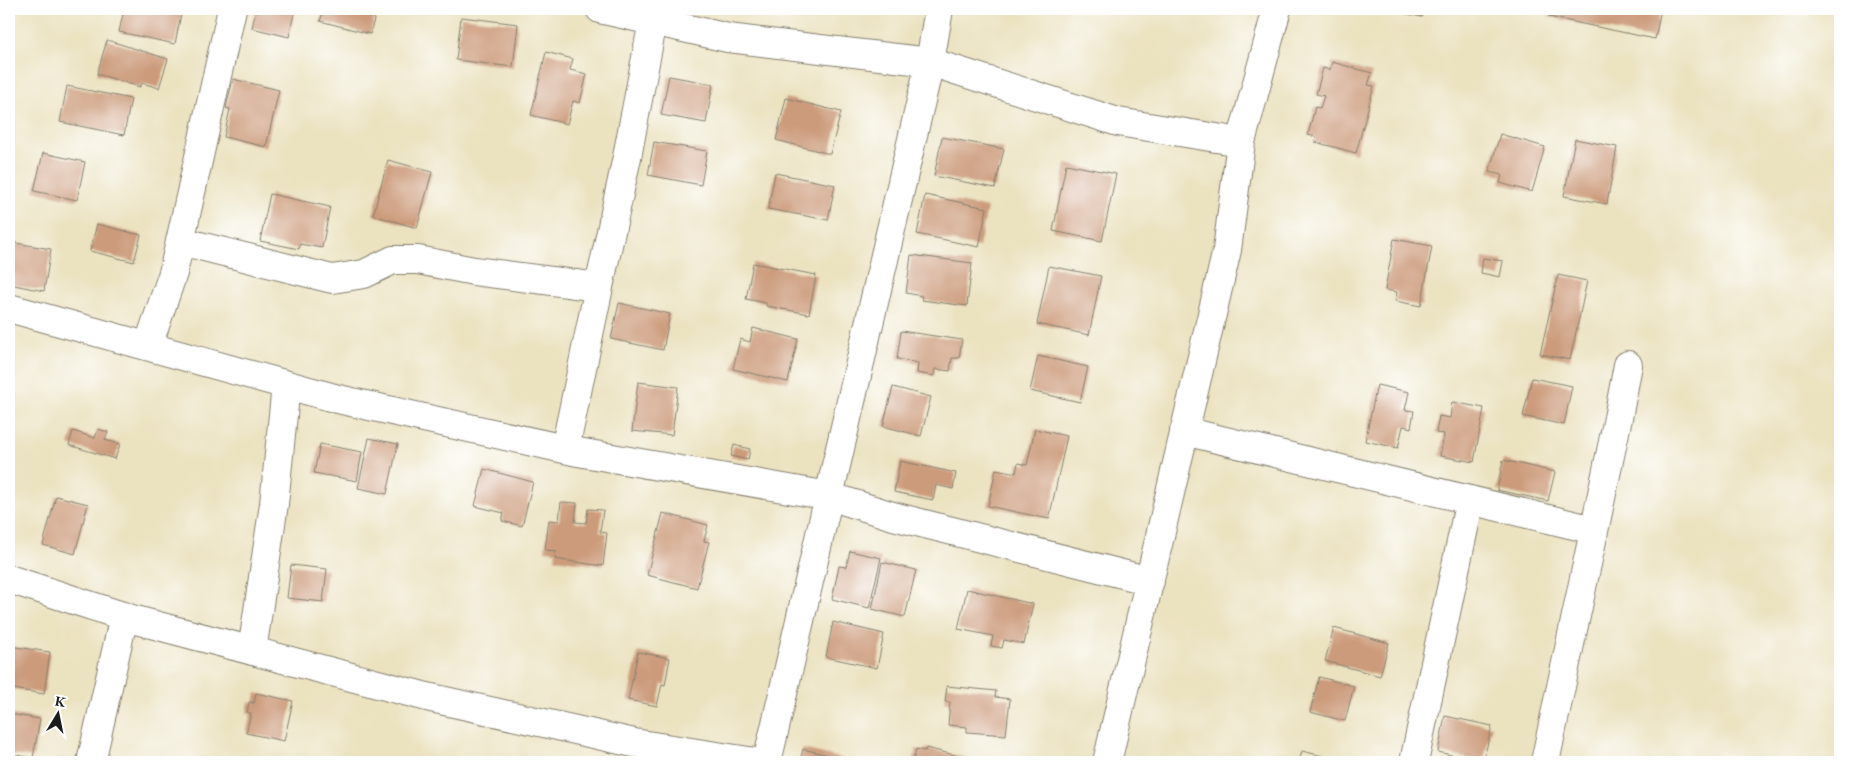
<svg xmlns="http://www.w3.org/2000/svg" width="1849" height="771" font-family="'EB Garamond',serif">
  <rect width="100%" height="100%" fill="#fff"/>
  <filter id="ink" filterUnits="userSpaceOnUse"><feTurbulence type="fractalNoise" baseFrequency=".02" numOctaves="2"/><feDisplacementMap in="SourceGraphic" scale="10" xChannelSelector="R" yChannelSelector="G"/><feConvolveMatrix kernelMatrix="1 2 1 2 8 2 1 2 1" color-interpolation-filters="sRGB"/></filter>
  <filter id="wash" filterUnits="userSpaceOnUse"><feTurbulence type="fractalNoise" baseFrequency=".0096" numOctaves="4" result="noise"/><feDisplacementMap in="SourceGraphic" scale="20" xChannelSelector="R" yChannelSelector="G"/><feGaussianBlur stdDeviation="1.12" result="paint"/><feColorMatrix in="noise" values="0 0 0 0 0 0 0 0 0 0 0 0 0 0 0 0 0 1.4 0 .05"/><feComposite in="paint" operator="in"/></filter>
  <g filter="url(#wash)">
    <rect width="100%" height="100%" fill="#ebe2c0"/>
    <g id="blocks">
      <path fill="#cc9b7c" d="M124,9H182L175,44L119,32Z
        M256,9H295L289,37L252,28Z
        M324,9H377L370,34L320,21Z
        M1394,9H1424L1422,17L1393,11Z
        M1530,9H1661L1655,39L1549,17L1550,14Z
        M461,17L518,24L513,67L456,60Z
        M107,40L168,59L159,88L142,83L140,87L97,74Z
        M546,52L573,59L570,70L587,74L580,103L573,101L567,124L531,115Z
        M1332,62L1372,73L1368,85L1374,86L1356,153L1315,142L1316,137L1308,135L1315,107L1320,108L1324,96L1316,94L1323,68L1330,70Z
        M669,76L713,84L706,123L661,115Z
        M233,79L279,90L266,147L224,137L230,109L226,108Z
        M67,86L131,99L124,135L60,122Z
        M786,98L841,112L830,154L776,140Z
        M1500,134L1545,147L1532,192L1500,183L1502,175L1489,172Z
        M942,137L1004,149L995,188L934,176Z
        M1575,139L1617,147L1607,204L1564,196Z
        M654,142L707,151L701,185L648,175Z
        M43,153L85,162L77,200L34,191Z
        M388,160L432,172L417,228L373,215Z
        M1066,164L1116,174L1102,241L1053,231Z
        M775,173L835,185L828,220L768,209Z
        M270,194L330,207L322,248L300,244L299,249L260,241Z
        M925,195L987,208L979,247L917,234Z
        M97,224L141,235L134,262L90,251Z
        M1394,239L1432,246L1421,306L1395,301L1397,292L1385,290Z
        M10,242L51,249L44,291L9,284V252Z
        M911,255L972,263L967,306L921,300L922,296L906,293Z
        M1483,258L1503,261L1500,277L1481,273Z
        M753,263L816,275L809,314L766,306V303L746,299Z
        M1049,266L1101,276L1089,335L1037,324Z
        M1558,275L1587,281L1570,360L1540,354Z
        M619,303L670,314L663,350L611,339Z
        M753,328L798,339L788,382L733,369L740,339L750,342Z
        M901,331L962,340L959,358H952L950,371L935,369L934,376L917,373L918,363L897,359Z
        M1038,356L1088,367L1080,402L1030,391Z
        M1532,378L1572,386L1564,425L1523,416Z
        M638,382L678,387L672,435L632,431Z
        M1377,385L1409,392L1405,410L1414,411L1411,428L1403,426L1398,448L1365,441Z
        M893,387L931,397L921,436L883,426Z
        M1452,402L1484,408L1474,462L1440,456L1444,434L1436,433L1439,416L1450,418Z
        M98,429L108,432L105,440L120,444L115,459L69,445L73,431L95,438Z
        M1035,429L1067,436L1049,519L988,506L996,469L1016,473L1018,463L1027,465Z
        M369,438L398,444L387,494L358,488Z
        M320,444L362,452L357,481L314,473Z
        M734,445L750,449L748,460L731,456Z
        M1503,460L1555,472L1548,501L1497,490Z
        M900,461L956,473L953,489L936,485L933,500L894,492Z
        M484,469L533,482L522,526L502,521L504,513L475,506Z
        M56,496L88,504L75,554L43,545Z
        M561,502L577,503L575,522L586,523L588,509L603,510L600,532L607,533L603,566L555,559L556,551L545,550L549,520L559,521Z
        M663,513L708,525L704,541L709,542L697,588L647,575Z
        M850,551L881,558L869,608L832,599L839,566L846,567Z
        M882,562L916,570L905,617L872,609Z
        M291,565L327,569L323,602L287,598Z
        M967,589L1033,604L1024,644L1004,640L1002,648L991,646L993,636L958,629Z
        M833,622L884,634L877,668L826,657Z
        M1334,628L1389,643L1380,676L1325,661Z
        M9,646L50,652L44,694L13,689L10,711Z
        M638,652L670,658L665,685L662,684L657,706L628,700Z
        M1319,677L1354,686L1345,721L1310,712Z
        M947,686L996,691L995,697L1010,699L1006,735L967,732V727L948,725L950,702H945Z
        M256,693L293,701L284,741L246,733L251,713H247L249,702L254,703Z
        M9,714L40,719L33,758L9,754Z
        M1445,716L1492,726L1483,762L1438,752Z
        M926,748L983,762H913L916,749L925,751Z
        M803,749L845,759L844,762H800Z
        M1302,751L1348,762H1299Z"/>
    </g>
  </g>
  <g filter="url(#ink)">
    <use href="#blocks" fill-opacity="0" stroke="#847f6e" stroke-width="1"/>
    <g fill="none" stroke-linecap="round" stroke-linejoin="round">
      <defs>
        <path id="minor" d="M600,9L728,38L930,62L1118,122L1241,142
          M180,241L332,279L364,274L393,260H418L474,271L599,287L627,157L653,21
          M9,308L338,399L578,452L829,496L893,516L1150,581
          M148,346L173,273L232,9
          M1184,431L1594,530
          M565,449L599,287
          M9,579L132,619L427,697L634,743L755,762
          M252,651L274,504L286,385
          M91,762L124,616
          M767,762L930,62L939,9
          M1107,762L1227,250L1241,142L1277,9
          M1414,762L1470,500
          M1545,762L1618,418L1628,365"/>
      </defs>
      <use href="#minor" stroke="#847f6e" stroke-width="30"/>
      <use href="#minor" stroke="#fff" stroke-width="28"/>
    </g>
  </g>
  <rect width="1849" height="771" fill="none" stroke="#fff" stroke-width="30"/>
  <g transform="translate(58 714) rotate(10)" stroke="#ffffff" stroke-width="4" paint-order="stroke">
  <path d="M0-4L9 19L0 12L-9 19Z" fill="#1c1c1c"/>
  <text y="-8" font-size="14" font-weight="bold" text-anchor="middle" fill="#1c1c1c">K</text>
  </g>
</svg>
